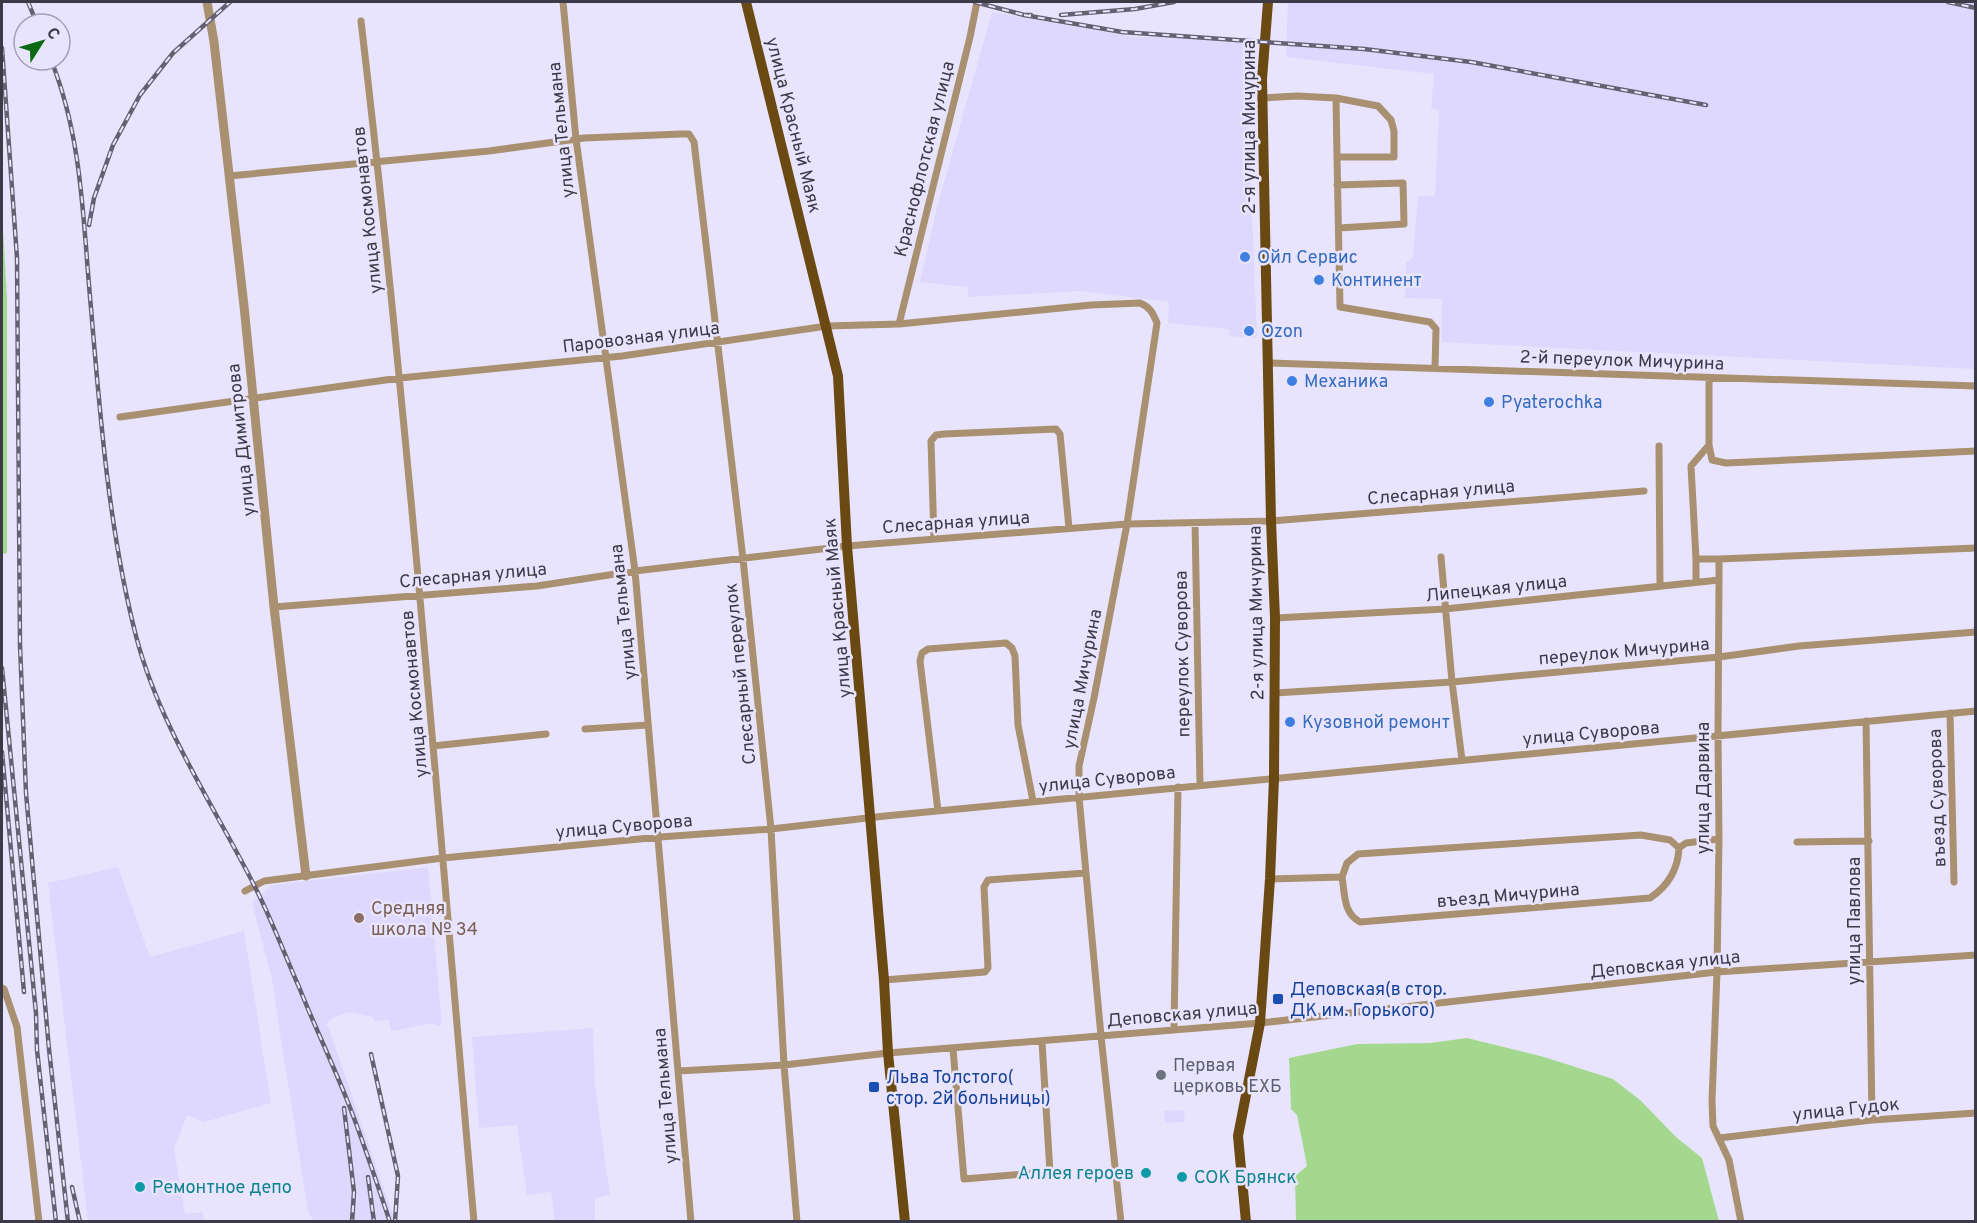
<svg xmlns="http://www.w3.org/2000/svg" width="1977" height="1223" font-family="Overpass,sans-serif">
  <rect width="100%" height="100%" fill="#e9e4fe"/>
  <path fill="#ded7fe" d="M1288,2H1975V369L1442,342V299L1405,298L1406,263L1413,257L1418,196H1435L1439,110L1431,109L1434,74L1286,57Z
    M992,12L1134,37L1245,38L1257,338L1229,336V329L1168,323L1169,302L1080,291L968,297V287L920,282L938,204Z
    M118,867L150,957L244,931L271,1103L204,1122L187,1115L174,1149L185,1214L203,1212L204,1221H88L48,883Z
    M428,867L442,1025L436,1026L435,1023L391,1031L389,1020L375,1021L373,1017L348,1012L331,1019L327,1023L395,1221H314L309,1214L306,1199L271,975L252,903L272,885Z
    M593,1028L595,1086L610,1195L595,1198V1221H555L551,1192L527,1195L517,1125L479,1128L472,1037Z
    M1184,1110L1185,1122L1165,1123L1164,1111Z"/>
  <path fill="#a4d88f" d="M2,212L7,297V553L2,554Z
    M1467,1038L1544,1057L1613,1079L1640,1100L1676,1137L1702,1158L1719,1221H1296L1295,1176L1307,1166L1297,1115L1291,1109L1289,1058L1357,1044L1430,1043Z"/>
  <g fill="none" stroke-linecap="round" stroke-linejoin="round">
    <path stroke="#a89070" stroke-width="7" d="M563,2L576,139L635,571L691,1222
      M361,21C408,420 439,821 474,1222
      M1263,98L1297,96L1336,98L1378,106L1391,120L1394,131V157H1337L1340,307L1430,322L1436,329L1435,368
      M1336,98L1337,157
      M229,176L489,151L584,138L681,134H689L694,142L743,559L771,829L784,1065L797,1222
      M1337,185L1403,183L1404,224L1339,228
      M899,324L970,37L977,2
      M1268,363L1976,386
      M1709,379V445L1691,466L1696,559H1719V580L1718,736L1719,839L1717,972L1712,1101L1713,1126L1729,1160L1741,1222
      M120,417L400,378L622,356L827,326L899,324L1091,305L1140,303C1150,307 1153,313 1157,323L1127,524L1094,698L1079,766V797L1101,1036L1121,1222
      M1709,445L1712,460L1726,463L1976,451
      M1659,446L1660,586
      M1195,523L1200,785
      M934,539L931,441L936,435L944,434L1056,429L1060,434L1069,528
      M1441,557L1452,682L1462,760
      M1696,559V582
      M1719,559L1976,548
      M274,607L537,586L635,571L847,546L1127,524L1271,521L1644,491
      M1275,618L1445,609L1719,580
      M1275,693L1452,682L1719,657L1799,646L1976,632
      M1950,713L1954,882
      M1866,721L1872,1120
      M585,729L648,725
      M433,746L546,734
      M938,811L920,661L922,653L928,649L1006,643L1012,648L1015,656L1018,725L1033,801
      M1797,842L1869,841
      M1342,877C1345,894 1343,913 1360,922L1650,898C1668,886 1678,870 1679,848
      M1270,879L1342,877L1347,863L1358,854L1641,835L1670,840L1679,848L1686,843L1719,839
      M245,891L264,881L443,858L660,837L771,829L885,816L1976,711
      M884,980L985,972L988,968L984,887L988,880L1086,873
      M2,988L4,989L17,1027L39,1222
      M1174,1028L1178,787
      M953,1049L964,1179L1050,1172L1042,1042
      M678,1071L784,1065L888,1053L1260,1023L1717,972L1976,955
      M1719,1138L1872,1120L1976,1113"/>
    <path stroke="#a89070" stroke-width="9" d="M207,2L214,42L244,306L274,607L306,876"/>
    <path stroke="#6a4913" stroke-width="10" d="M746,2L838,376L847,546L884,980L888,1053L905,1222
      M1246,1222L1238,1136L1260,1023L1270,879L1274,778L1275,618L1271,521L1262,79L1268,2"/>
    <defs>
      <path id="rail" d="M28,2L37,24
        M975,2L1024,15H1031
        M1948,2L1976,8
        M1024,15L1122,32L1364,49L1471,62L1706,105
        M1061,15L1135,9L1174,2
        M2,48L17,258L20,645L26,793L49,1049L68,1222
        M51,60C83,139 83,224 91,308C100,416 109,531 136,636C159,725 213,804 254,885C271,918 284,953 299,987C314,1025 332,1062 347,1100C363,1140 376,1181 390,1222
        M89,225L94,198L113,145L140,95L173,53L230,2
        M2,668L36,1013L37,1050L56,1222
        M2,752L24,992
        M371,1054L398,1176L395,1222
        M344,1108L354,1192L352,1222
        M368,1177L374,1222
        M72,1187L80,1222"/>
    </defs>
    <use href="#rail" stroke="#656171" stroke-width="4.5"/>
    <use href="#rail" stroke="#e9e4fe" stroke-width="2" stroke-dasharray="7" stroke-linecap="butt"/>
  </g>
  <g fill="#3f7fe0" stroke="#e9e4fe" stroke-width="2">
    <circle cx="1245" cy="257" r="6"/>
    <circle cx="1319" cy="280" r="6"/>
    <circle cx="1249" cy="331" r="6"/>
    <circle cx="1292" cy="381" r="6"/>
    <circle cx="1489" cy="402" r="6"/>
    <circle cx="1290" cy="722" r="6"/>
  </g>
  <circle fill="#8d6e63" stroke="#e9e4fe" stroke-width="2" cx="359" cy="918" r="6"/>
  <g fill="#1a4fb4" stroke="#e9e4fe" stroke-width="2">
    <rect x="1272" y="993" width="12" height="12" rx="3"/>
    <rect x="868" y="1081" width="12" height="12" rx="3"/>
  </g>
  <circle fill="#6b7280" stroke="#e9e4fe" stroke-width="2" cx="1161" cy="1075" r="6"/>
  <g fill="#0f9aa8" stroke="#e9e4fe" stroke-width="2">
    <circle cx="1146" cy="1173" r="6"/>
    <circle cx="1182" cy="1177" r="6"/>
    <circle cx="140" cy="1187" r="6"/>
  </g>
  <g text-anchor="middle" stroke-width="5" stroke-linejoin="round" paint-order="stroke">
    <g font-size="18" fill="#3d3a47" stroke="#e9e4fe">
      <text transform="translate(794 125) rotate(76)" y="6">улица Красный Маяк</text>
      <text transform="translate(1249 127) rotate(-90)" y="6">2-я улица Мичурина</text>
      <text transform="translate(561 130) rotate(-96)" y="6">улица Тельмана</text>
      <text transform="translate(924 159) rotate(-76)" y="6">Краснофлотская улица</text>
      <text transform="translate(367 210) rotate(-96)" y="6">улица Космонавтов</text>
      <text transform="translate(641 337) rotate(-7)" y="6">Паровозная улица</text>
      <text transform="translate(1622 360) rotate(2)" y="6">2-й переулок Мичурина</text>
      <text transform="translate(241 440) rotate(-96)" y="6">улица Димитрова</text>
      <text transform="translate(1441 492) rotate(-5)" y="6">Слесарная улица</text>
      <text transform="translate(956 522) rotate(-4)" y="6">Слесарная улица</text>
      <text transform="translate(473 575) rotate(-5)" y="6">Слесарная улица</text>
      <text transform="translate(1496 588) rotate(-6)" y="6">Липецкая улица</text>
      <text transform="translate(837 608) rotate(-95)" y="6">улица Красный Маяк</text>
      <text transform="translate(623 612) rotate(-96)" y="6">улица Тельмана</text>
      <text transform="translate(1256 613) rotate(-91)" y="6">2-я улица Мичурина</text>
      <text transform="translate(1624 651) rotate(-5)" y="6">переулок Мичурина</text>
      <text transform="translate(1182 654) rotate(-91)" y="6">переулок Суворова</text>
      <text transform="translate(740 674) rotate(-96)" y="6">Слесарный переулок</text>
      <text transform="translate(1082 679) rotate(-79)" y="6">улица Мичурина</text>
      <text transform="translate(414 694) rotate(-95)" y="6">улица Космонавтов</text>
      <text transform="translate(1591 733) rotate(-5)" y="6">улица Суворова</text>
      <text transform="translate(1107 779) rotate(-6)" y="6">улица Суворова</text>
      <text transform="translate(1703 788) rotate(-90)" y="6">улица Дарвина</text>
      <text transform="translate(1937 798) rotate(-92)" y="6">въезд Суворова</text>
      <text transform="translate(624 826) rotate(-5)" y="6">улица Суворова</text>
      <text transform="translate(1508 895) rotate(-5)" y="6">въезд Мичурина</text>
      <text transform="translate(1854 921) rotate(-90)" y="6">улица Павлова</text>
      <text transform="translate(1665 964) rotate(-6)" y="6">Деповская улица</text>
      <text transform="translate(1182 1014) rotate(-5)" y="6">Деповская улица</text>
      <text transform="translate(665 1096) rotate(-95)" y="6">улица Тельмана</text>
      <text transform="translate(1846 1109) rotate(-6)" y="6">улица Гудок</text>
    </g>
    <g font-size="18" fill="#366cbe" stroke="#e9e4fe" text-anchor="start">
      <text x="1257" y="263">Ойл Сервис</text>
      <text x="1331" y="286">Континент</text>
      <text x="1261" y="337">Ozon</text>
      <text x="1304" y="387">Механика</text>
      <text x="1501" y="408">Pyaterochka</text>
      <text x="1302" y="728">Кузовной ремонт</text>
    </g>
    <g font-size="18" fill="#785e54" stroke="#e9e4fe" text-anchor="start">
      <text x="371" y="914">Средняя<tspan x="371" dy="21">школа № 34</tspan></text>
    </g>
    <g font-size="18" fill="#164399" stroke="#e9e4fe" text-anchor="start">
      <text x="1290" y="995">Деповская(в стор.<tspan x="1290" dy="21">ДК им. Горького)</tspan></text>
      <text x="886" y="1083">Льва Толстого(<tspan x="886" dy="21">стор. 2й больницы)</tspan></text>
    </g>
    <g font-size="18" fill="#5b616d" stroke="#e9e4fe" text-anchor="start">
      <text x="1173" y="1071">Первая<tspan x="1173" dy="21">церковь ЕХБ</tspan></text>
    </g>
    <g font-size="18" fill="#0d838f" stroke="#e9e4fe" text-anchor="start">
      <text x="1134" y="1179" text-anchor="end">Аллея героев</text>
      <text x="1194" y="1183">СОК Брянск</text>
      <text x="152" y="1193">Ремонтное депо</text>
    </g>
  </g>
  <rect width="1977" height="1223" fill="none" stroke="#3d3a47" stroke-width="6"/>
  <g transform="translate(42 42) rotate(53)"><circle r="28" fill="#e9e4fe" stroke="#a4a0b5" stroke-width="1.5"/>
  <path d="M0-4.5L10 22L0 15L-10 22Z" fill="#0c6913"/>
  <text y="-9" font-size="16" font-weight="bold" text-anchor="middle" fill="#3d3a47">С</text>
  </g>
</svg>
